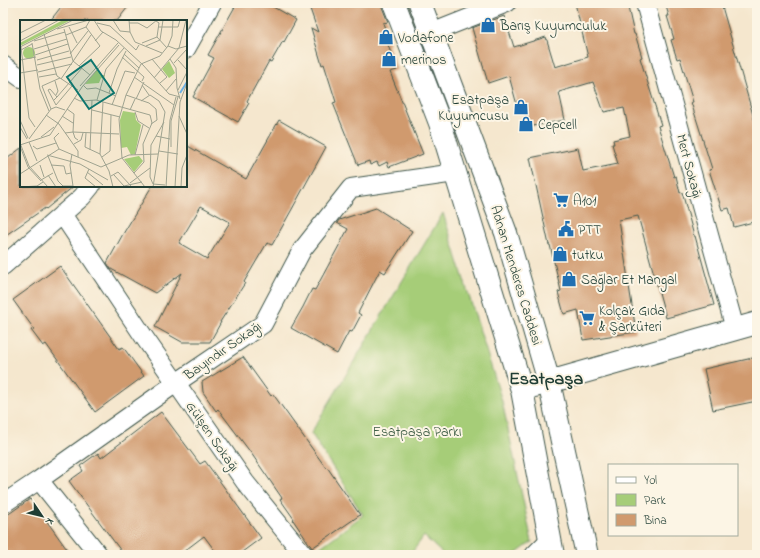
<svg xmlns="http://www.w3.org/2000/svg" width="760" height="558" font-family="'Indie Flower',sans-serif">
  <rect width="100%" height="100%" fill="#fcf5e5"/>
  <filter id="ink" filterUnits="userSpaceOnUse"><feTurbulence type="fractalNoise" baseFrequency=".025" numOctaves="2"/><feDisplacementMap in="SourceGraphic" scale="8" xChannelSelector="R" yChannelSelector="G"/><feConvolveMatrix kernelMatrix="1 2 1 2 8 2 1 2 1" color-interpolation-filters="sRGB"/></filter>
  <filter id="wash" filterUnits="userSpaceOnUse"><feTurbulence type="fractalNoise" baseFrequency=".012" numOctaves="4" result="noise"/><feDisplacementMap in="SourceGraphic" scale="16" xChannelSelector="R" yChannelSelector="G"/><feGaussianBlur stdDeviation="0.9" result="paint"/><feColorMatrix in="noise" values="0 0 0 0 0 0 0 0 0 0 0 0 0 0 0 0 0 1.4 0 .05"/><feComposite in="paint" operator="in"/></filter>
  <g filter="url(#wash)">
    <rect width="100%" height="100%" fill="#f5e7ce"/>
    <path fill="#a6cd78" stroke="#628556" d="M443,213L502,401L532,542L514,555H444L424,536L410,555H316L314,552L363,515L311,433Z"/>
    <g id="blocks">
      <path fill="#d09a6e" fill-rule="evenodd" d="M64,3H131L117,21H50Z
        M237,3H266L296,20L284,42L283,41L271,62L269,61L247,101L249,103L238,122L193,97L214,58L208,55Z
        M308,3H382V7L388,22L383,23L390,44L388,45L397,70L390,72L423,154L389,167L387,162L379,166L377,162L370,165L369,161L358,165L333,103L336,102L324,64L322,65L311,28L318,32Z
        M575,3H627L634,34H635L642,57L640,58L661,125L658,126L674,177L676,176L680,193L682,192L694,236H695L714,305L666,318L638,216L619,220L636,332L583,340L578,310L564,314L558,292L561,291L550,245H549L530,158L578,148L583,171L618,164L612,144H614L613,140L630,136L624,108L604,112L593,82L559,92L565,120L528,127L524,103L517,105L509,76L488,83L472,28L504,16L514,47L546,37L555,67L588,57Z
        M665,3H721L757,129V221L734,227L729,208L722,210L709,170L712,169L691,102H693L680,58L677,59L671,40L674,39L667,16H669Z
        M279,120L326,147L291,211L272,245L267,243L244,282L245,283L220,322H221L210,342H182L155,327L182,273L155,293L111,269L107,263L123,234L152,186H186V145L246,179ZM201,206L230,222L207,259L179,243Z
        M21,148V186H74L46,209L45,208L3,237V162Z
        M376,208L412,231L385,273L380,270L358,313L361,315L352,332L349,331L337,354L291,328L303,307L312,289L315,290L348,229L337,223L339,220Z
        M60,266L119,349L123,347L144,376L95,412L46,344L43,346L31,330L34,329L13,300Z
        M243,357L271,396L273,394L326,468L327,467L360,515L312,548L293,520L294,519L280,499L282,498L251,453L218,409L216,411L203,392L202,382Z
        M757,357V401L713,410L704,369Z
        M161,412L200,464L205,461L261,538L238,555H218L204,536L179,555H124L69,481L83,471L80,466L98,453L101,458Z
        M30,499L51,527L71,555H3V518Z"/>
    </g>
  </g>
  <g filter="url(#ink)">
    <use href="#blocks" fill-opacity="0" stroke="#3f564b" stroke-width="1"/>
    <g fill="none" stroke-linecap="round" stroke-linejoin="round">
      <defs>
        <path id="minor" d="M645,3L735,329
          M431,33L507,3
          M186,49L212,3
          M3,65L21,78
          M62,214L144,337L245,482L304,555
          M3,266L82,197L91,186
          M39,480L99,555
          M3,504L39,480L176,383L263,324L302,250L351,188L455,173
          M534,555L549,540"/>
        <path id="tertiary" d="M394,3L440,123L522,390L553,555
          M420,3L506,233L549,382L587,555
          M535,386L757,323"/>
      </defs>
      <use href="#minor" stroke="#3f564b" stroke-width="20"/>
      <use href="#tertiary" stroke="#3f564b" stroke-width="24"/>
      <use href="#minor" stroke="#fff" stroke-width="18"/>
      <use href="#tertiary" stroke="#fff" stroke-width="22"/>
    </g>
  </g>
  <defs>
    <symbol id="shop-bare" viewBox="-9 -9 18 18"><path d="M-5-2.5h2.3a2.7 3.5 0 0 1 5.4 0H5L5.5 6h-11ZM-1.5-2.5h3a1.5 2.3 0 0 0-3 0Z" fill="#1f6fb2" stroke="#fcf5e5" stroke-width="2.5" paint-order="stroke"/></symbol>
    <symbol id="supermarket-bare" viewBox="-9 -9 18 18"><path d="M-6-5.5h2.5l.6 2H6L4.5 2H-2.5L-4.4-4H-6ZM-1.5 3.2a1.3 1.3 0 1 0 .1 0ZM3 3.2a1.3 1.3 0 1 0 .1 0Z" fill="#1f6fb2" stroke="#fcf5e5" stroke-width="2.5" paint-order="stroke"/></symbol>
    <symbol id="civic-bare" viewBox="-9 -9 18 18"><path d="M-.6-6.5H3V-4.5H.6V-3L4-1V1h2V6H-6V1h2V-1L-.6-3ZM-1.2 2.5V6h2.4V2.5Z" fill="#1f6fb2" stroke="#fcf5e5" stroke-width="2.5" paint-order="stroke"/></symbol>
  </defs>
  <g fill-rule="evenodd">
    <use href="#shop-bare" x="477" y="14" width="22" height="22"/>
    <use href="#shop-bare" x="375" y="26" width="22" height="22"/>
    <use href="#shop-bare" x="378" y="48" width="22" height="22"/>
    <use href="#shop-bare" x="510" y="96" width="22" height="22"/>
    <use href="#shop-bare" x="515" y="113" width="22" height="22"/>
    <use href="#supermarket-bare" x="550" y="189" width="22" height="22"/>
    <use href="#civic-bare" x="555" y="218" width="22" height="22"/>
    <use href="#shop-bare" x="549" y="243" width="22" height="22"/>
    <use href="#shop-bare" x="558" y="268" width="22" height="22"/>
    <use href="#supermarket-bare" x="576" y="307" width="22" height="22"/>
  </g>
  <g text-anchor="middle" stroke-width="4" stroke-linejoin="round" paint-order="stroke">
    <g font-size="14" fill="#1f3d34" stroke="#fcf5e5" text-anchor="start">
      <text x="500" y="30">Barış Kuyumculuk</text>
      <text x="398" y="42">Vodafone</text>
      <text x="401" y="64">merinos</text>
      <text x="509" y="104" text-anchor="end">Esatpaşa<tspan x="509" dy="16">Kuyumcusu</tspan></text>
      <text x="538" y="129">Cepcell</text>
      <text x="573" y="205">A101</text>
      <text x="578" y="234">PTT</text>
      <text x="572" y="259">tutku</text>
      <text x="581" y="284">Sağlar Et Mangal</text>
      <text x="599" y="315">Kolçak Gıda<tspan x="599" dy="16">&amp; Şarküteri</tspan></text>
    </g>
    <g font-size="14" fill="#1f3d34" stroke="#fcf5e5">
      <text transform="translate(690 166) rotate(75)" y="5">Mert Sokağı</text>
      <text transform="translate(517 275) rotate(73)" y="5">Adnan Menderes Caddesi</text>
      <text transform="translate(222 350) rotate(-35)" y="5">Bayındır Sokağı</text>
      <text transform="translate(213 436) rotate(55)" y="5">Gülşen Sokağı</text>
    </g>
    <g font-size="14" fill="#3a5a42" stroke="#fcf5e5">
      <text x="417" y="436">Esatpaşa Parkı</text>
    </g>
    <g font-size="18" font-weight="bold" fill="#1f3d34" stroke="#fcf5e5">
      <text x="546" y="384">Esatpaşa</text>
    </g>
  </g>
  <g transform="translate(20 20)">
    <rect width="167" height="167" fill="#f5e7ce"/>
    <path d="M43,0H51L0,26V23ZM3 33a6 6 0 1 1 12 0a6 6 0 1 1-12 0ZM149,41L155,53L149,58L142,49ZM77,50L80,51V55H85L84,59L81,58L79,63L65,64ZM103,91L115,93L116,100L121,105L115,134L111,135L107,127L101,128L100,100ZM119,136L123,141L114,152L104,139Z" fill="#a6cd78"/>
    <path fill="none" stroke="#6eb1e3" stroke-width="2" d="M160,73L167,62"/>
    <path fill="none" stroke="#9fa390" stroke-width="1" d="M74,0L81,11L96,20L123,45L149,74L160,77M93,0L100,11L110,12M109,0L110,12L115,22L142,33M136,1L139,3L137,17M77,3L90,6L116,30L119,25M109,3H118L127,8M49,7L57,23M138,7H158L160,0M127,8L137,0M37,9L69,0M44,9L53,41L70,55M0,13L26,0M24,14L37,56L58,70M46,15L66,7L70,0M137,17L147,28M0,21L39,0M14,21L45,12M75,21L83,12M12,23L20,69L29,91M122,23L137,17M126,26L140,20L143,0M148,26L156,29L167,26M0,27L53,0M1,27L9,98L15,107M14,29L47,19M1,30L12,24M50,34L68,11M104,34L119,48M15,35L48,24M102,37L124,57L122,61M132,39L147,57L140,63M150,39L156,48L157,68L160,79M0,40L16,37M17,40L49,31M158,40L167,50M154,43L167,29M17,45L51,37M59,46L80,26L66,7M18,52L52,44M0,53L18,50M19,57L36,54M114,57L154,85M134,58L159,28L166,0M41,59L71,15M35,61L38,71L36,75M63,65L67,69L76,68L96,76M122,65L129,75M22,66L31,89M22,66L40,58M60,66L98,23M158,70L167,52M146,71L156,59M89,73L97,49L106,31M106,75L129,83L136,89L137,100L131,104M37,77L62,48M54,78L60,81L76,80L130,95L132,103L123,124L124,142L114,153M116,79L124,62M34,80L37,77L30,69L28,70L36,85M77,80L86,49L104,28M121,81L130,75L139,81L145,92L133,167M36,85L52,66M92,85L105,51L115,53M47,89L54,94L53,112L55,118L58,120M72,90L100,97M110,90L115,79M115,92L118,101L129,108M26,95L39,104L58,131V137M42,96L53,103M159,96L167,114M0,100L8,118M144,102L131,125L130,157L133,164L145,165M0,107L7,119M39,113L34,118L39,129M45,113L53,112L99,114M66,113L65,127L80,134L89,151L93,167M136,116L150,119M21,117L34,107M9,119L31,89L36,87L45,90M9,122L17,141M0,123L9,146L28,167M54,124L61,120L63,113M0,125L30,115L62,67L99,25M0,126L8,147L21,161M13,126L17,129L36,123M151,127V101L158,77M70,130L72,80M139,131L158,134M52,134L50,145L53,166M80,134L83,82M27,135L60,144L88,160M115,135L123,105M28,136L38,161L43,166H53M82,137L90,131L91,95M20,145L24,157M31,145L44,146L46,154L51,153M69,149L65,158L76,167M67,152L83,165M0,154L39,129L81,147L109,135L138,134M28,155L36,167M94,155L104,166L122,162M91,156L98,152L111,166M21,160L33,153M110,163L130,148M0,167L17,166L23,162M125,167L102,138L99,99L106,75L121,44L140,36L148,26L152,16L153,0M146,167L150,100L156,77M155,167L160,82L167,63M161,167L162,148L167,135"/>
    <path fill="#0f766e" fill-opacity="0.15" stroke="#0f766e" stroke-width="2" d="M71,40L94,73L69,89L47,57Z"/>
    <rect width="167" height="167" fill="none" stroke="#1f3d34" stroke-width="2"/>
  </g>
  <rect width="760" height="558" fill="none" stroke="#fcf5e5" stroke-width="16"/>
  <rect x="608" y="464" width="130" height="72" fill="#fcf5e5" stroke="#a4ab9e"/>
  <rect x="616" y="477" width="20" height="6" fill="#ffffff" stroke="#a4ab9e"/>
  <text x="644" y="484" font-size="12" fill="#1f3d34">Yol</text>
  <rect x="616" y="494" width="20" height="12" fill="#a6cd78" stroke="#a4ab9e"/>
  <text x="644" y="504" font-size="12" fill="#1f3d34">Park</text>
  <rect x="616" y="514" width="20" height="12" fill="#d09a6e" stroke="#a4ab9e"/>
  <text x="644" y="524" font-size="12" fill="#1f3d34">Bina</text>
  <g transform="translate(42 516) rotate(125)" stroke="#fcf5e5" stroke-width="3" paint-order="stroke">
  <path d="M0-3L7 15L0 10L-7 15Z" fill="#1f3d34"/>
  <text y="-6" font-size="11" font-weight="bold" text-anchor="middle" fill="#1f3d34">K</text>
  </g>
</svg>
